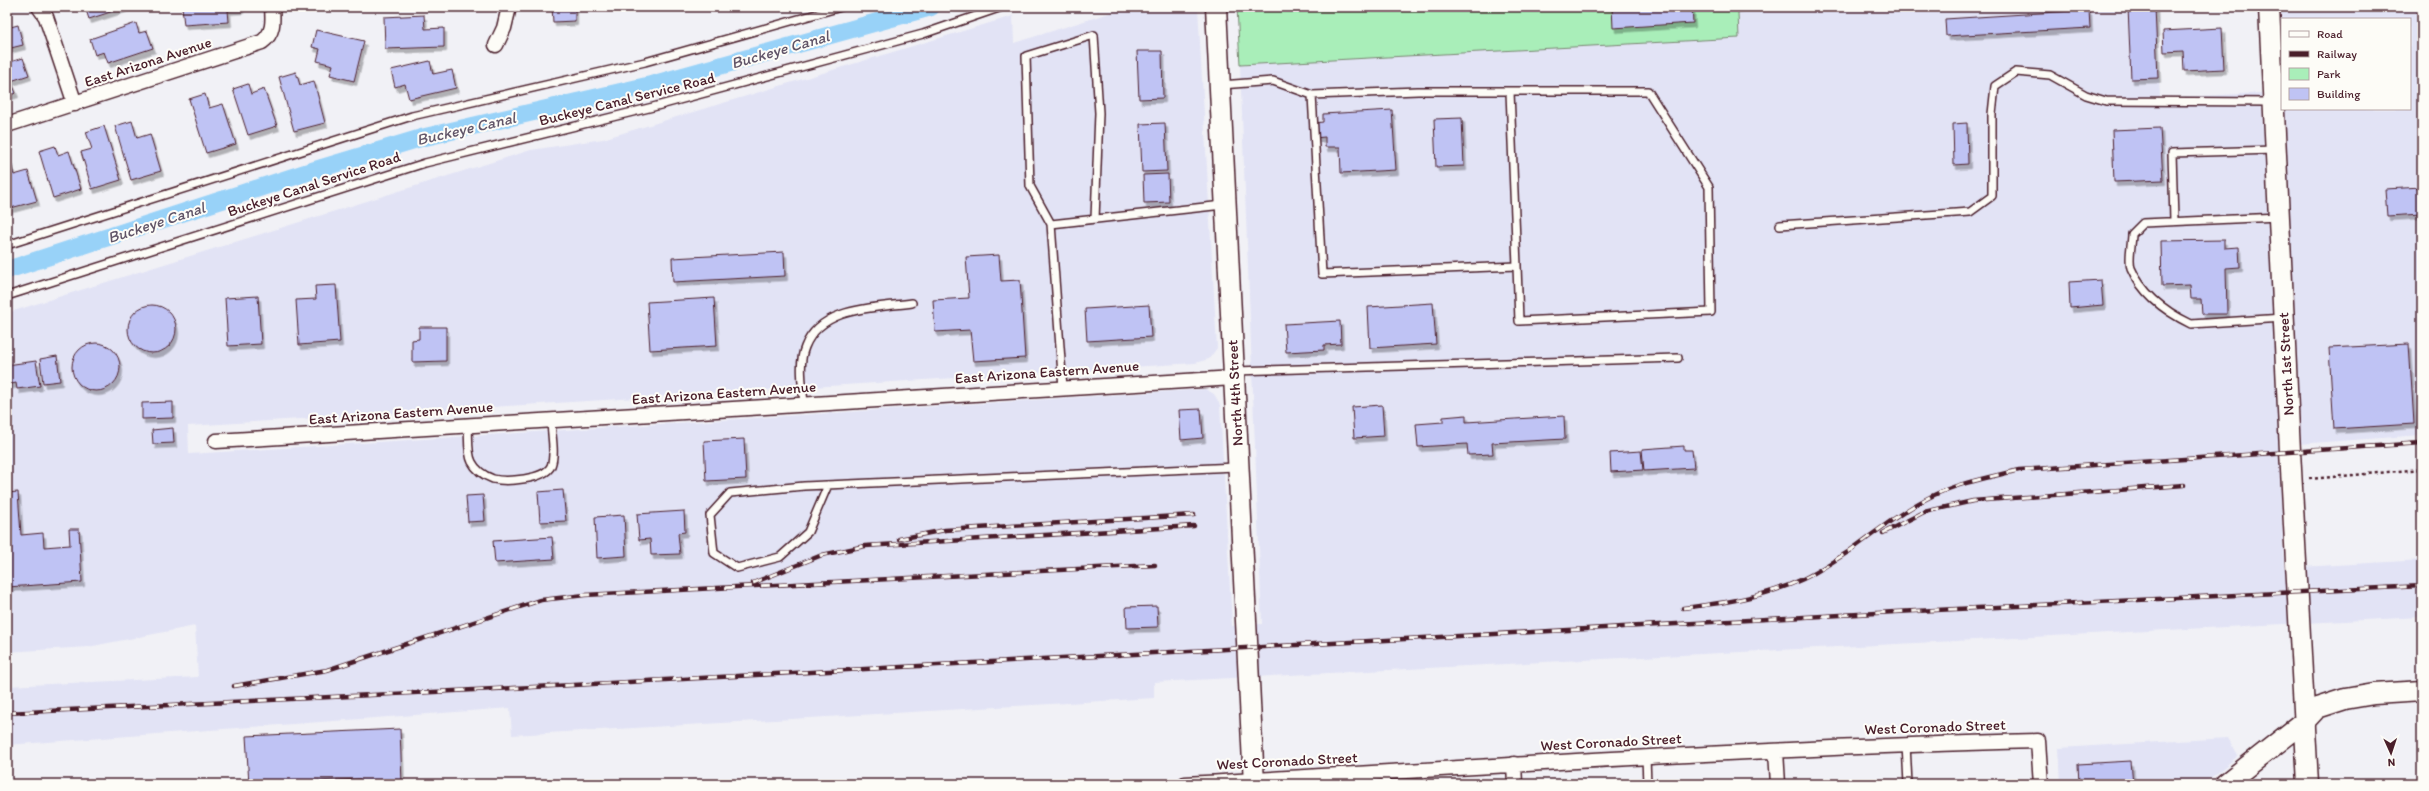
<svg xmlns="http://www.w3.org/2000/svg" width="2429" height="791" font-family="Itim,sans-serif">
  <defs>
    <filter id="shadow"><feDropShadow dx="2.5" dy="4.5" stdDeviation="0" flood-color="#0004"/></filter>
  </defs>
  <rect width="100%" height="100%" fill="#f1f1f6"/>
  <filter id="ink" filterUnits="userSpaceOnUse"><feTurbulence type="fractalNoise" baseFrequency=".025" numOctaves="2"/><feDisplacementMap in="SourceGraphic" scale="8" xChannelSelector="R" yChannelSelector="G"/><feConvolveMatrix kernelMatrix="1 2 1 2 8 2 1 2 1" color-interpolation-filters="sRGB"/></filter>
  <g filter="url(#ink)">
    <path fill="#e2e3f5" d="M1129,7H1198L1217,348L1209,359L1195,363L188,426L189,454L1205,389L1214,394L1220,405L1232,626L1262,624L1240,65L1738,38V12L1809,7H2155L2160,98L2261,93L2274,331L2284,568L2422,560V617L1154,682V698L512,735L510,708L7,745V686L198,677L195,626L88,647L7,652V313L531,150L603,139L1013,16L1014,43Z
      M2281,7H2422V435L2298,444L2285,109H2410V19H2282V33Z
      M2228,738L2238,756L2203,784H2061L2059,748Z"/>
    <path fill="#a9eeb9" stroke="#7a8672" d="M1237,7H1809L1738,12L1739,38L1240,65Z"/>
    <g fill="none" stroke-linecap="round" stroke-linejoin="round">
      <path stroke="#98d2f8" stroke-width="18" d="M7,270L308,172L421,138L651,85L931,7"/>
    </g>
    <path fill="#bfc3f4" stroke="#4a1f2b" filter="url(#shadow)" d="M85,7H126L89,19Z
      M182,7H241V9L228,10L229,22L184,25Z
      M552,7H575V21L553,22Z
      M1612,7H1692L1693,23L1613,28Z
      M2128,7H2155L2158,78L2131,79Z
      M2089,10L2090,28L1946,36L1945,19Z
      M424,15L425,29L444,28V47L385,49L384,17Z
      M136,23L139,33L147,31L153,48L108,63L104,52L95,55L90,39Z
      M18,25L23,45L7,49V28Z
      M2222,28L2224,69L2184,71L2183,51L2164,52L2163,31Z
      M316,30L364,41L354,81L330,75L333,65L317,61L320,49L312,47Z
      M1137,51H1162L1163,98L1139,99Z
      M23,58L29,75L11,81L16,93L7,96V63Z
      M430,61L433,74L452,70L456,88L409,99L405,84L395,87L391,70Z
      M296,72L300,85L314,81L325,123L294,131L279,77Z
      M248,84L251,94L264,89L277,126L248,135L233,89Z
      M205,94L209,108L223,104L236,144L206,153L189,99Z
      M1392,110L1396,170L1341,173L1340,147H1325V137L1314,138V123L1323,122V114Z
      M1462,118L1464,166L1436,167L1434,119Z
      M132,121L137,138L150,134L161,171L131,180L115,126Z
      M1165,123L1167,171L1142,172L1140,124Z
      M1967,123L1968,164L1954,165L1953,124Z
      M104,126L121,180L92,189L81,152L92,149L86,132Z
      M2160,128L2163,180L2114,182L2112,130Z
      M55,146L58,155L69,151L81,189L53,198L39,151Z
      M9,158L14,175L28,171L37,201L7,209V159Z
      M1168,174L1169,202L1144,203L1143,175Z
      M2422,187V214L2387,216L2385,189Z
      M2224,240V248L2239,247L2240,267L2226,268L2227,314H2202L2201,299H2191L2190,285L2162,286L2161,241Z
      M784,252L785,276L673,282L672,258Z
      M999,255L1001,281L1020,280L1025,358L973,361L970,330L935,332L933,300L969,298L966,257Z
      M2101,280L2103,305L2070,308L2069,282Z
      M336,285L340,342L299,345L296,300L316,299L315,286Z
      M258,296L261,344L228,346L225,298Z
      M714,298L717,346L650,350L647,302Z
      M1433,303L1436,344L1370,348L1368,307Z
      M1149,305L1151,337L1087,341L1085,309Z
      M128 329a24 24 0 1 1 48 0a24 24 0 1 1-48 0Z
      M1340,321L1341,344L1324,345V350L1286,352L1284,324Z
      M419,327H446V361L412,362V340L419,339Z
      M72 367a24 24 0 1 1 48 0a24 24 0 1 1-48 0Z
      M2409,344L2414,424L2334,429L2329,348Z
      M57,356L60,381L43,383L40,359Z
      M36,361L40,386L17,389L16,383L7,385V365Z
      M173,402V418L142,419V403Z
      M1382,405L1384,436L1354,438L1352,407Z
      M1201,409L1203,438L1181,440L1179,410Z
      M1466,415V422L1564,416L1565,439L1492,443L1493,454L1468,455L1467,444L1418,447L1416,424L1443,422V417Z
      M173,428L174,443L153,444L152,430Z
      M744,439L746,479L706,481L704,441Z
      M1684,446V450H1692L1694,468L1644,471L1642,449Z
      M1641,451L1643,470L1611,472L1610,453Z
      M563,490L566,521L540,522L538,492Z
      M18,492L21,535L43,533L44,547L70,545L69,529H79L82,582L7,587V493Z
      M483,495L485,521L468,522L466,496Z
      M684,511L685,532L678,533L680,554L651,555L650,539L639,540L637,514Z
      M624,515L626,556L597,558L595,517Z
      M552,537L554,559L495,563L493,541Z
      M1157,606L1158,627L1127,628L1126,607Z
      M400,729L402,784H360V779L249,784L246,736Z
      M2131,761L2133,784H2079L2078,764Z"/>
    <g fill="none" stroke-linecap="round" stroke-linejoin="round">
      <defs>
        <path id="lane" d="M1221,85L1273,81L1312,95
          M1418,91H1648L1709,187L1711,312L1519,321L1517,266L1322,274L1312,95Z
          M1510,92L1517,266
          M2279,217L2143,223L2132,234C2132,243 2128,259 2131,268C2142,294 2166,312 2191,324L2283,318
          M2174,220L2172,153L2275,150
          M1051,224L1030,186L1026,56L1094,35L1099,113L1095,219
          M1780,225L1970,212L1992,196V114L1995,86L2016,72L2050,75L2086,95L2106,101L2273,102
          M7,245L412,116L645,62L841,7
          M7,296L425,163L653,107L923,34L1002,7
          M1234,371L1678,358
          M1063,388L1051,224L1223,205
          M804,405C803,387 798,364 805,347C821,306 876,308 912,303
          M468,425C469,436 467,453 472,462C476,470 485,476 493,479C506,482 544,480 551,466C556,454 551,433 551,420
          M828,485L808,532L780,557L737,568L714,553L710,515L730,493L804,486L1236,467
          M1906,744L1908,784
          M1646,757L1647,784
          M1385,772L1386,784"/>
        <path id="street" d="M39,7L46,17L75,104
          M496,45L504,28L509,7
          M7,125L262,42C274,33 273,21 272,7
          M216,441L1234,378
          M1776,751L1778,784
          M1514,764L1515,784
          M1185,784C1469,768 1753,748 2038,741L2041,784"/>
        <path id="secondary" d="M1216,7L1254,784
          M2269,7L2290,451L2308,784
          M2225,784L2305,721L2317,708L2345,699L2374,694L2422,691"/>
      </defs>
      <use href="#lane" stroke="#4a1f2b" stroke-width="10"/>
      <use href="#street" stroke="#4a1f2b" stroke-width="17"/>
      <use href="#secondary" stroke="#4a1f2b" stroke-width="23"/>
      <path stroke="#4a1f2b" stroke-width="2.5" stroke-dasharray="3 3" stroke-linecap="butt" d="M2309,479L2422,469"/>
      <use href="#lane" stroke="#fdfcf7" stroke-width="7"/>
      <use href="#street" stroke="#fdfcf7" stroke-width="14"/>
      <use href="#secondary" stroke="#fdfcf7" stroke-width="20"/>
      <defs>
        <path id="rail" d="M1883,533L1924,512L1973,501L2184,485
          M899,539L945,530L1194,515
          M1848,552C1876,532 1903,510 1934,495C1961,482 1991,477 2019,470L2422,443
          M753,583L822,555L865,546L1194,526
          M1683,608C1724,603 1765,597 1803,579C1820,571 1836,559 1853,549
          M234,686L327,670L541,600L585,595L1155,565
          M7,713L574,685L1895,612L2422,586"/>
      </defs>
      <use href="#rail" stroke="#4a1f2b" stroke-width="4.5"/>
      <use href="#rail" stroke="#fdfcf7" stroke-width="3" stroke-dasharray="9" stroke-linecap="butt"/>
    </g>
  </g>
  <g text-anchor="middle" stroke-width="4" stroke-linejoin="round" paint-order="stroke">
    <g font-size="15" fill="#4a1f2b" stroke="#fdfcf7">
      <text transform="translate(148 62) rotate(-18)" y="5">East Arizona Avenue</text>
      <text transform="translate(627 99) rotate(-14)" y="5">Buckeye Canal Service Road</text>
      <text transform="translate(314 184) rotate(-18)" y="5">Buckeye Canal Service Road</text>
      <text transform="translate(2286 364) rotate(-93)" y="5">North 1st Street</text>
      <text transform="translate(1047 372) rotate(-4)" y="5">East Arizona Eastern Avenue</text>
      <text transform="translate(724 393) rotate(-4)" y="5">East Arizona Eastern Avenue</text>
      <text transform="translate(1235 393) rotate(-93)" y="5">North 4th Street</text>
      <text transform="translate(401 413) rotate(-4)" y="5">East Arizona Eastern Avenue</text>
      <text transform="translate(1935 727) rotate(-2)" y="5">West Coronado Street</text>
      <text transform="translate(1611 742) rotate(-3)" y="5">West Coronado Street</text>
      <text transform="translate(1287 761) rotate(-3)" y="5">West Coronado Street</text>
    </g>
    <g font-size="16" font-style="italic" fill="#615568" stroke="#fdfcf7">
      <text transform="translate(780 49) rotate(-16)" y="6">Buckeye Canal</text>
      <text transform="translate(466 128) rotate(-13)" y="6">Buckeye Canal</text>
      <text transform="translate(156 222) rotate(-18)" y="6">Buckeye Canal</text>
    </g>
  </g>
  <rect width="2429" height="791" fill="none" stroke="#fdfcf7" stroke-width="24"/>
  <rect x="12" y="12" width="2405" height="767" fill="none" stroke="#4a1f2b" stroke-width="1.5" filter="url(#ink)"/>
  <rect x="2281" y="18" width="130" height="92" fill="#fdfcf7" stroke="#b5a4a5"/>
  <rect x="2289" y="31" width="20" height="6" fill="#fdfcf7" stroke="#b5a4a5"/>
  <text x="2317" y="38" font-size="12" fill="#4a1f2b">Road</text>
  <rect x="2289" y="51" width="20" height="6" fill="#4a1f2b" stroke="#b5a4a5"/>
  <text x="2317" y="58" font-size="12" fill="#4a1f2b">Railway</text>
  <rect x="2289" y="68" width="20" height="12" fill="#a9eeb9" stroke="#b5a4a5"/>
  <text x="2317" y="78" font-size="12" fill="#4a1f2b">Park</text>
  <rect x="2289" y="88" width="20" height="12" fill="#bfc3f4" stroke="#b5a4a5"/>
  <text x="2317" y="98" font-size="12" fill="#4a1f2b">Building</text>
  <g transform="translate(2391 753) rotate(177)" stroke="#fdfcf7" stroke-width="3" paint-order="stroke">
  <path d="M0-3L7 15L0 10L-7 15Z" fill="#4a1f2b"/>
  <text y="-6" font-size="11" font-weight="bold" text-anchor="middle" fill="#4a1f2b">N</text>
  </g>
</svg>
